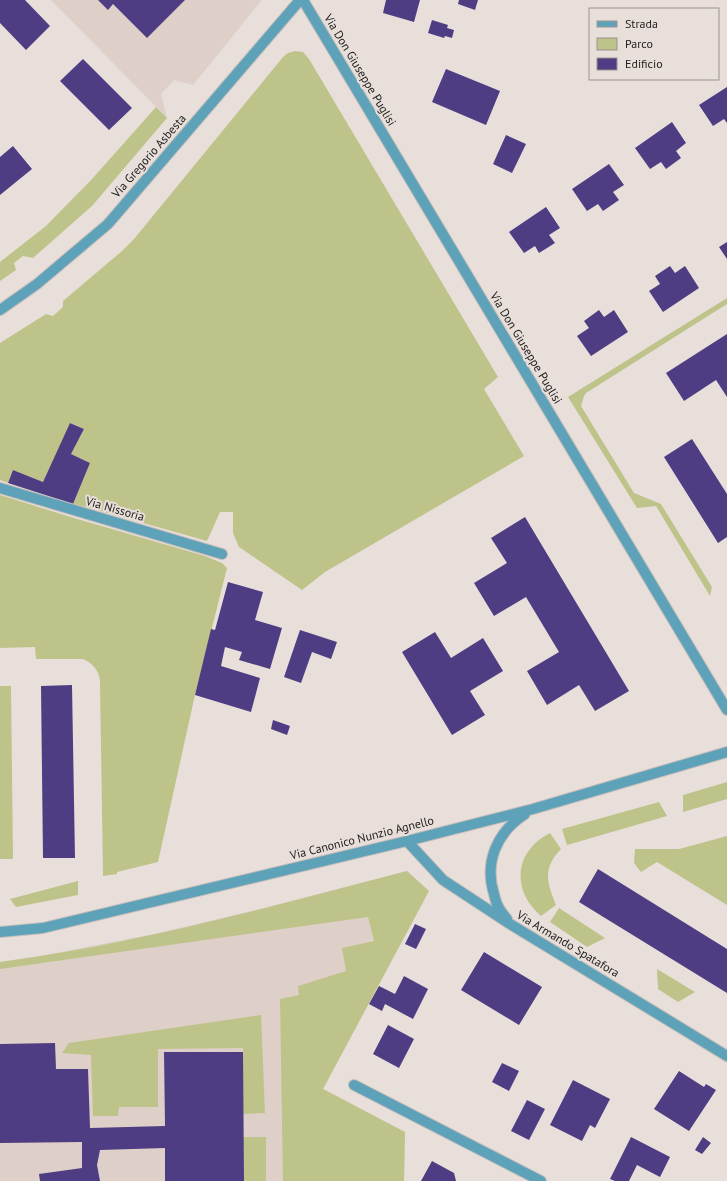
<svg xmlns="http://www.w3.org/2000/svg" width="727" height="1181" font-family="'PT Sans',sans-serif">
  <rect width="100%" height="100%" fill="#e8dfdb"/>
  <path fill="#ded0c8" d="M51,0H262L193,85L174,80L161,94L167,118Z
    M407,871L429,891L323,1089L405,1132L404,1181H0V962L35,957L158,933L260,909Z"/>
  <path fill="#bec389" d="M295,51L303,52L309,59L498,377L484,389L524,456L325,572L302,590L239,547L233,533V512H220L207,541L90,508L73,504L90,463L71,454L84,429L71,423L43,482L13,470L8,483L0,480V343L46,314L53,316L63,307V301L122,251L134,239L283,57L288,53Z
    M156,107L167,118L92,206L33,258L23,256L14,263L16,270L0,281V262L46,226L92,179Z
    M727,298V304L586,393L584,396L581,406L634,493L661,504L712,587L710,596L656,506L637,508L568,397Z
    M0,495L74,518L205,556L222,563L227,568L195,695L158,862L117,872V874L103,876L100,681C99,671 93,663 83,659H36L35,647L0,648Z
    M0,686H11L13,859H0Z
    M727,782V799L683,812V795Z
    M659,802L667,816L567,845L562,829Z
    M550,833L561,849C542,869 547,882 556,905L541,916C511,891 514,851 550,833Z
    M727,836V905L657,862L641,872L634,863L635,849H679Z
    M407,871L429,891L323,1089L405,1132L404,1181H283L280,999L299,995L298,986L346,971L342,948L374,941L368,917L0,969V962C138,944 273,906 407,871Z
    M78,881V895L16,907L10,899Z
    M559,908L605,938L587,947L550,922Z
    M657,969L695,992L678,1002L658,989Z
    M261,1015L265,1113L243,1114V1048L158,1049V1107H119L118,1116H93L91,1055L62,1053L69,1043Z
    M243,1137H266V1181H244Z"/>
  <path fill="#4e3d82" d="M0,0H25L50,26L26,50L0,23Z
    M98,0H185L147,38L113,4L108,10Z
    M386,0H420L414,22L383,13Z
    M459,0H478L475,10L458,4Z
    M432,20L448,25L447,28L454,30L452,38L445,36L444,38L428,33Z
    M83,59L132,108L109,130L60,81Z
    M446,69L500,91L486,125L432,102Z
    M727,87V123L724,119L713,126L699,105Z
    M672,122L686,143L676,151L681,158L666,169L661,162L650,169L635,148Z
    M506,135L526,144L512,173L493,164Z
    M13,146L32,169L0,195V157Z
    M609,164L624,185L613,192L619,200L603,211L598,204L587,211L572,189Z
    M546,207L560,228L549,235L555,243L539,253L535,246L524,253L509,232Z
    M727,242V259L719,247Z
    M670,266L675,273L685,266L699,288L663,312L649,291L660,284L655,276Z
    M599,310L604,317L614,310L628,332L591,356L577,336L589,328L584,321Z
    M727,334V397L716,380L684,401L666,373Z
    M70,423L84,429L71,454L90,463L73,504L8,483L13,470L43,482Z
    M692,439L727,494V537L718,543L664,457Z
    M525,517L629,691L595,711L579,685L547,705L527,671L559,652L526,597L494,616L474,583L507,563L491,538Z
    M228,582L263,592L255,620L282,628L270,669L239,660L242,652L225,647L221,666L260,678L251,712L195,695L211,629L215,630Z
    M300,630L337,642L331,659L312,652L301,683L284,677Z
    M435,632L451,658L483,638L503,671L470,691L485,715L452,735L402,652Z
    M72,685L75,858H43L41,686Z
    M273,720L290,726L287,735L271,729Z
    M598,869L727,949V993L579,902Z
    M415,924L426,929L416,949L405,944Z
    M484,952L542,987L519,1025L461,990Z
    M404,976L428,989L413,1019L385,1004L382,1011L369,1004L379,986L395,994Z
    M388,1025L414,1039L399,1068L373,1054Z
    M55,1043L56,1069H88L90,1128L165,1126L164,1052H243L244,1181H165V1148L100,1150L97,1165L100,1181H40L39,1174L82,1168V1142L0,1143V1044Z
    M502,1063L519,1071L509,1091L492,1082Z
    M679,1071L704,1087L706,1084L716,1090L689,1131L654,1109Z
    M573,1080L610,1099L595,1128L590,1125L582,1141L550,1125Z
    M527,1100L545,1109L529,1140L511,1131Z
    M631,1137L670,1157L660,1177L637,1165L629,1181H615L610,1179Z
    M703,1137L711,1143L702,1154L695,1150Z
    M432,1161L454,1173L456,1181H421Z"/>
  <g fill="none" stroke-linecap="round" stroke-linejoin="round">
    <defs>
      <path id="minor" d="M303,0L727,710
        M0,310L37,284L108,224L300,0
        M0,488L222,554
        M407,841L443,880L510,924L727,1056
        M507,919C504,915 500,911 498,906C496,903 495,898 494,894C484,862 497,832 525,814
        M0,932L43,928L407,841L533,809L727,752
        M354,1085L541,1181"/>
    </defs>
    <use href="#minor" stroke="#c5bdb9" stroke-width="12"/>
    <use href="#minor" stroke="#5ea2ba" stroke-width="10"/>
  </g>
  <g text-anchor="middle" stroke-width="4" stroke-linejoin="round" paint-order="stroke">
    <g font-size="12" fill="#242120" stroke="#e8dfdb">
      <text transform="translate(360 70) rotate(59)" y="4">Via Don Giuseppe Puglisi</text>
      <text transform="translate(149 156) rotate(-49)" y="4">Via Gregorio Asbesta</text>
      <text transform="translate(526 348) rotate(59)" y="4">Via Don Giuseppe Puglisi</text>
      <text transform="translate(115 509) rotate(16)" y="4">Via Nissoria</text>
      <text transform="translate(362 838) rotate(-14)" y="4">Via Canonico Nunzio Agnello</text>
      <text transform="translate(568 944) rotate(31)" y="4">Via Armando Spatafora</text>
    </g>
  </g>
  <rect x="589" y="8" width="130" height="72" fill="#e8dfdb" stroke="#9a9390"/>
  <rect x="597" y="21" width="20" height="6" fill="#5ea2ba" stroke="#9a9390"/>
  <text x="625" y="28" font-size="12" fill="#242120">Strada</text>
  <rect x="597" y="38" width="20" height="12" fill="#bec389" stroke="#9a9390"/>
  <text x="625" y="48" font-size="12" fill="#242120">Parco</text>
  <rect x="597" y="58" width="20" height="12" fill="#4e3d82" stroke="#9a9390"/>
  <text x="625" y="68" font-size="12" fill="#242120">Edificio</text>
</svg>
